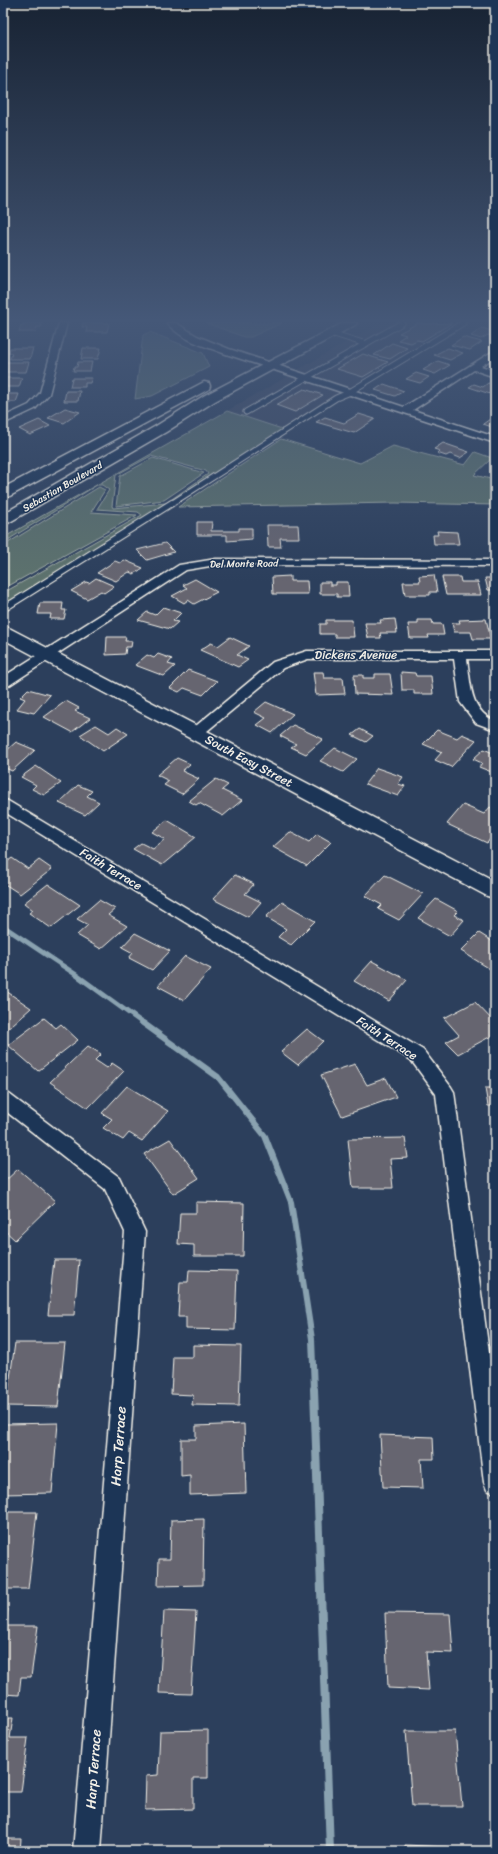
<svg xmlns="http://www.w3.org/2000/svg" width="498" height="1854" font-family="Sriracha,sans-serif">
  <rect width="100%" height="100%" fill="#2c3f5c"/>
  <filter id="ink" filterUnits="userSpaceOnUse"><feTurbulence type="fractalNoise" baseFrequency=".025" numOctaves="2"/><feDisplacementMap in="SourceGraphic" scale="8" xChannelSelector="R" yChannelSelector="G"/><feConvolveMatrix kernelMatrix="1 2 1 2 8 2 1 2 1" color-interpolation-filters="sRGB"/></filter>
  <g filter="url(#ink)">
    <path fill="#3d4a62" d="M380,323H460L350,390L296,371Z
      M290,375L344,394L285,430L227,411Z"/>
    <path fill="#5d726d" stroke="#a8b2aa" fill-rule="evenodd" d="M206,323H282L251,337H244Z
      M150,332L203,353L209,367L152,396L135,399L143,335Z
      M227,411L285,430L276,438L179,502H175L3,607V593L142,515L138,512L97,509L109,490L102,485H97L3,543V538ZM151,456L206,471L208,474L166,503L113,508L112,506L116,475Z
      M281,439L360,463L393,446L465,465L475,452L492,458L474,475L495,480V505L395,503L178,507Z
      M153,458L204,473L164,500L116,506L120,476Z
      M99,487L105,490L91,512L137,515L3,589V546Z"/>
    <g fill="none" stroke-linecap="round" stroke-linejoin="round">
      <path stroke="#8aa2b0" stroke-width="5" d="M3,926L75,974L144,1024"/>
      <path stroke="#8aa2b0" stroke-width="6" d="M143,1023L218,1077L265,1136L291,1202L312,1339L314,1390"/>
      <path stroke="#8aa2b0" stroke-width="8" d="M314,1389L330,1851"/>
    </g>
    <path fill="#666570" stroke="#f4f1e8" d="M24,323H42L41,327H37L35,332H19L21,325H24Z
      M83,323H109L107,332H86L87,327H82Z
      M418,323L425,324L452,323L422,341L417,340L411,343L398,340L406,335L399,333Z
      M482,328L495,332V337L488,335L481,339L471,336Z
      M463,337L482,342L470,350L451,345Z
      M392,343L407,348L390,359L374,355Z
      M10,348H33L30,359H10L12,353H9Z
      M83,348H101L98,359H81Z
      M448,348L463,353L450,360L434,355Z
      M363,354L388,362L363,377L337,369Z
      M438,361L450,365L435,374L423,370Z
      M6,362H29L26,372H5L7,369H4Z
      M78,362H92L90,371H73L74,367H77Z
      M416,373L429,377L420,383L406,379Z
      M5,378H22L19,387H5L6,384H3Z
      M72,378H92L90,383H85V387H70Z
      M488,383L495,385V394L493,395L469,387L474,384L483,387Z
      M384,384L404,391L395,396L375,390Z
      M304,389L323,395L295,412L276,405Z
      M66,391H80L78,401H64Z
      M7,394H19L16,402H5Z
      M65,408L80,412L64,423L48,418Z
      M359,414L375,419L354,433L316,422L325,417L344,423Z
      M490,419L495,421V428L483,424Z
      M39,420L50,426L30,435L19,429Z
      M443,443L469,452L460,458L450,454L446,456L437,453L440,451L434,449Z
      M197,522H212L211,531H239V528H252V539L227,541V535H197Z
      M267,525H298L299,538H280L281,547H268Z
      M437,531L457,532L459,544H434L433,535H438Z
      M165,543L174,552L147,560L137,550Z
      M124,560L143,568L134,574L129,572L116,581L97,573L115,561L120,563Z
      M434,575L437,592H430V595H405L403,582H420L419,576Z
      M290,576V581H307L308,594H273L272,577Z
      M442,577H460L461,582H478L481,595H446Z
      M96,578L114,586L104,593L101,591L87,599L71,591L86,582L89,583Z
      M485,578H495V590H488Z
      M195,579L217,592L194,604L188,600L184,603L172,596L187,588L183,585Z
      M320,582H330V585H336V582H348L349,597H337V594H320Z
      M40,603H63L62,610H66L64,619H50L51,614H38Z
      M163,607L181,613L173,621L178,622L170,629L138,620L147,612L155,615Z
      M395,619L397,633H380L381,638H368L365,623H381L380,620Z
      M486,619L491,639H473L471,632H454L452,623H460L459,620Z
      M326,620H352L354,637H335V634H320V624H326Z
      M418,620H432L433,624H442L444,635H428L429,638H410L408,624H418Z
      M107,637H126L125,641H132L131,647H126L125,654L106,655Z
      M230,637L249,646L237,655L248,660L238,667L200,650L211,643L218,646Z
      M158,654L172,659L168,664L175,666L164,676L135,665L147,655L154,658Z
      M188,670L217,681L203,695L184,688L179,692L170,688Z
      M313,672H323L324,678H343L345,694L316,695Z
      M401,672L415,673L416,676H431L433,694H414V690H402Z
      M375,674H390L393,695L355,694L354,675H363V678H375Z
      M28,689L50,695L34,713L17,709L25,699L20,697Z
      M66,701L79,708L75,711L90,718L72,732L44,717Z
      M266,702L293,714L272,733L257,725L266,718L254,712Z
      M96,725L109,733L117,727L128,734L103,751L80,735Z
      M293,725L323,739L306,754L291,747L296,744L280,736Z
      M360,729L373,736L366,742L352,735Z
      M437,730L457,738L462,734L476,740L451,767L435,760L442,752L423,744Z
      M16,742L35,750L12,771L3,767V750L6,751Z
      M335,748L357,759L343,772L320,761Z
      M484,749L495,754V772L494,773L479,767L482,763L473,759Z
      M177,758L190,764L182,771L199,779L182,794L164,785L169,781L157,775Z
      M36,766L61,783L44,795L32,789L36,785L21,777Z
      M377,768L403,777L398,784L405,786L398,796L365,784Z
      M216,779L228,785L222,790L242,800L223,816L199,803L196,805L189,801Z
      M78,785L92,791L87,796L99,802L85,815L59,803Z
      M463,805L484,814L490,807L495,810V833L487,843L447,824Z
      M167,820L196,837L162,865L133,849L141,843L153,849L165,839L152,832Z
      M290,832L309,842L317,834L331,842L307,866L273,847Z
      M12,858L28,869L39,860L52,869L20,894L3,883V865Z
      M235,875L254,884L245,894L261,902L248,917L213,899Z
      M385,875L423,894L399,920L378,909L382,905L365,896Z
      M48,884L80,905L51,928L29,913L33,910L24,903Z
      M436,899L458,911L454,915L464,920L450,936L418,918Z
      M99,900L115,909L108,915L127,926L101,949L77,935L88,925L77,919Z
      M282,902L315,921L291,945L278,937L286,929L266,917Z
      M135,933L170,951L152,970L129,958L133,953L122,947Z
      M479,933L495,943V972L461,951Z
      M185,956L211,969L184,1000L158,986Z
      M372,961L407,980L389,1001L354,981Z
      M3,989L31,1008L3,1033Z
      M475,1002L495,1023V1034L458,1054L446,1042L459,1035L444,1018Z
      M44,1018L56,1028L61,1024L78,1040L38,1071L8,1045Z
      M307,1029L323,1041L298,1065L281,1052Z
      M88,1046L101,1054L95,1060L107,1068L112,1063L124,1071L88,1108L50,1082Z
      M355,1064L367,1085L386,1078L396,1097L342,1116L321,1075Z
      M127,1086L168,1111L142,1141L129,1133L123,1140L103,1128L112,1119L102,1113Z
      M485,1088H495V1106H488Z
      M405,1138L408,1158L390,1159L393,1188H353L348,1139Z
      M170,1139L199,1178L173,1194L144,1154Z
      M18,1169L55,1201L15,1240L3,1229V1183Z
      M196,1202L244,1203L243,1256H194V1245L178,1244L180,1213H196Z
      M54,1260H79L74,1315H48Z
      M189,1270L237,1271L235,1330L186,1329V1317H178L180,1282H188Z
      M15,1343H65L58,1407L6,1406Z
      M193,1345L241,1346L239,1406L192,1405L193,1395L171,1394L173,1357H193Z
      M58,1423L52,1493L3,1494L4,1424Z
      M244,1424L246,1493L190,1495V1475L181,1476V1439H196V1426Z
      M380,1435L433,1437L434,1459H421L423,1488L383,1487Z
      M3,1512H37L28,1589H3Z
      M204,1519L203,1585L158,1586L159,1559H170L171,1520Z
      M3,1609H8L6,1626H38L31,1677H21L19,1695L3,1694Z
      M164,1611L196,1612L191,1694L159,1693Z
      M385,1613L450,1614L453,1653L426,1652L429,1690L388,1688Z
      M3,1718H13L10,1738H28L21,1792H3V1795Z
      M208,1730V1778H193V1809L145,1810L146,1776L158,1775L160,1731Z
      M406,1731H455L462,1806H412Z
      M3,1839H21L20,1851H3Z
      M405,1845L448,1847V1851H405Z"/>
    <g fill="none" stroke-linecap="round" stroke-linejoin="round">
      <defs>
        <path id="lane-far1" d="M331,333L366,344
          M246,412L402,323
          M171,504L336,398L348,393L463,323"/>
        <path id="lane" d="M3,609L172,503"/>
        <path id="street" d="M59,323H67L49,394L35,409L3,424V417L29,405L40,393Z
          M167,323H176L197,336L229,349L404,407L495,350V357L481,366L495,371V377L474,370L413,410L495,437V443L223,353C204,346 180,339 167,323Z
          M216,559L495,560V566L216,565L186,570L8,686L3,687V677L179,565Z
          M307,651H495V659H467C471,683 469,710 495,721V730L476,723L460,702L454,659H308L283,668L201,736H191L189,733L191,730L273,662Z
          M3,799L8,801L423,1050L451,1087L454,1092L495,1397V1493L487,1490L484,1482L436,1094L411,1060L3,811Z
          M3,1091L9,1094L119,1177L145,1232L101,1851H73L125,1232L105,1189L3,1109Z"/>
        <path id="secondary" d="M343,323H357L355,325L215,401L166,432L8,523L3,525V514L156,426L205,395Z
          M204,382L209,383L210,386L209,389L8,497L3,498V488Z
          M3,627L9,628L495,881V898L487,896L3,639Z"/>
      </defs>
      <use href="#lane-far1" stroke="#f4f1e8" stroke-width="7"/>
      <use href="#lane" stroke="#f4f1e8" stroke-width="8"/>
      <use href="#street" stroke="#f4f1e8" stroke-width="3"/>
      <use href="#secondary" stroke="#f4f1e8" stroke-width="3"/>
      <use href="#lane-far1" stroke="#1d3557" stroke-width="5"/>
      <use href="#lane" stroke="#1d3557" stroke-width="6"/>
      <use href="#street" fill="#1d3557" fill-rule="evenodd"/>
      <use href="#secondary" fill="#1d3557" fill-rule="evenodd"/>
    </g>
  </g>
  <linearGradient id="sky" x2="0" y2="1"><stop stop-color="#182333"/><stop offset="0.55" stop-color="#455878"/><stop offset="1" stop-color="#455878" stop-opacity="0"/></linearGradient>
  <rect width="498" height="582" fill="url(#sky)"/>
  <g text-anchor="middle" stroke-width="3" stroke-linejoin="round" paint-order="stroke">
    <g font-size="10" fill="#f4f1e8" stroke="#1d3557">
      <text transform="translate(62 486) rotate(-30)" y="4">Sebastian Boulevard</text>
      <text transform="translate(244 563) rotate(-1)" y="4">Del Monte Road</text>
    </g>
    <g font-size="12" fill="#f4f1e8" stroke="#1d3557">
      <text x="356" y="659">Dickens Avenue</text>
      <text transform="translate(249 761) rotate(28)" y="4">South Easy Street</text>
      <text transform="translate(111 869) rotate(31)" y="4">Faith Terrace</text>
      <text transform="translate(387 1038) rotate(33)" y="4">Faith Terrace</text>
    </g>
    <g font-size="14" fill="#f4f1e8" stroke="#1d3557">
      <text transform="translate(118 1446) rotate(-86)" y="5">Harp Terrace</text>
      <text transform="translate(93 1769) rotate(-86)" y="5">Harp Terrace</text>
    </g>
  </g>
  <rect width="498" height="1854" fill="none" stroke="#1d3557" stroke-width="16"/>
  <rect x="8" y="8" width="482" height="1838" fill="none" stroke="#f4f1e8" stroke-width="1.5" filter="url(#ink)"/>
</svg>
